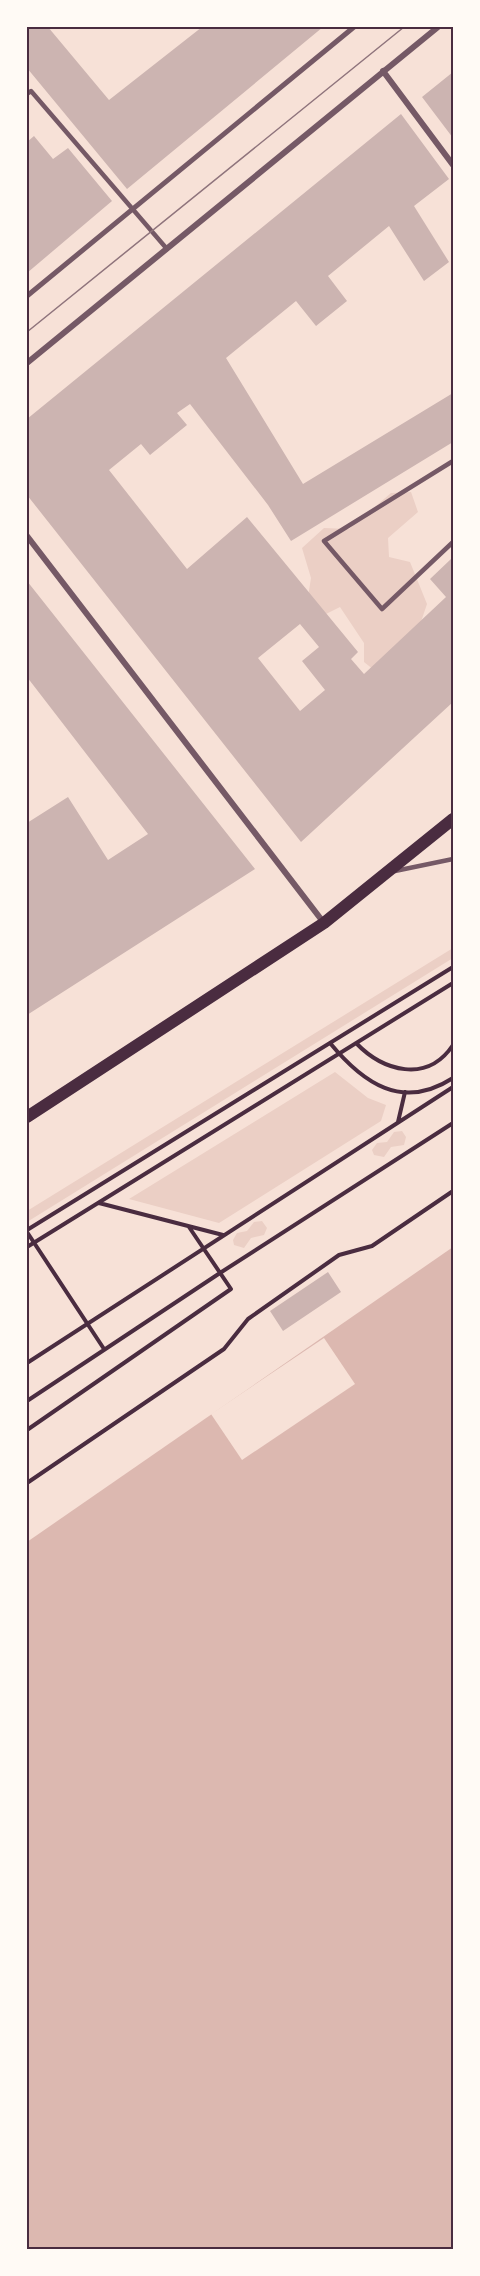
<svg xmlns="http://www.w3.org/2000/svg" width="480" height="2276" font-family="Raleway,sans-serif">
  <rect width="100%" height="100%" fill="#f7e1d7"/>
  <path fill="#ebcfc5" d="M411,492L418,512L388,538L389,557L410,562L427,604L406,666L384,678L364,662V643L340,607L322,616L307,603L311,578L302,548L324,528L349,529L391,493Z
    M453,948V958L27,1222V1211Z
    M335,1072L368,1098L386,1105L381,1121L219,1223L129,1199Z
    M402,1131L406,1137L404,1145L391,1147L384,1157L374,1155L372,1150L377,1143L387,1142L394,1132Z
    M262,1221L267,1228L264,1235L251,1238L244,1248L234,1245L233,1240L237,1233L247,1231L254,1222Z"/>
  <path fill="#dcb8b0" d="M453,1247V2249H27V1542Z"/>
  <path fill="#f7e1d7" d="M324,1338L355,1384L242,1460L211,1414Z"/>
  <path fill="#ccb4b1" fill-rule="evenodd" d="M27,27H48L109,100L202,27H323L127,189L27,68Z
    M453,72V138L422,97Z
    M401,114L449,179L414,206L449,262L424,281L389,226L328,276L347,301L316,326L296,301L226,358L303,484L453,393V442L291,541L268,505L190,404L177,413L187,425L150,455L141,444L109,470L187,569L247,517L358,652L351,659L364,674L446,597L430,579L451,559L453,561V702L301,842L27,495V419ZM300,624L319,647L302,661L325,690L300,711L258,658Z
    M34,136L53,159L68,148L112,201L27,273V142Z
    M27,581L255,869L27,1015V823L68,797L108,860L148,834L27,677Z
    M328,1272L341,1292L283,1331L270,1311Z"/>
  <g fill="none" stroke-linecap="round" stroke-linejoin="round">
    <path stroke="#4a2c40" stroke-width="4" d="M330,1043C363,1083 402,1111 453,1078
      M356,1043C383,1071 427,1084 453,1045
      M398,1122L405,1092
      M99,1203L223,1235
      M27,1230L453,967
      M27,1232L104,1349
      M27,1247L453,983
      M27,1363L453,1087
      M27,1401L220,1273L453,1123
      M27,1430L231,1289L189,1227
      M27,1483L224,1349L248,1319L339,1255L372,1246L453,1191"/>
    <path stroke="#755966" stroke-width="4.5" d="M27,94L31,91L167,249
      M453,461L324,541L382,609L453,542
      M395,871L453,859"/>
    <path stroke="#755966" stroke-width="5" d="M27,296L354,27"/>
    <path stroke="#755966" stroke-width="6" d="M383,71L453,165
      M27,363L438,27
      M27,536L324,923"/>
    <path stroke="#4a2c40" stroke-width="12" d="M27,1117L324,923L453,819"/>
    <path stroke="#8f747c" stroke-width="1.5" d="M27,332L404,27"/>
  </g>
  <rect width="480" height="2276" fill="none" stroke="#fffaf5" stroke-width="57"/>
  <rect x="28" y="28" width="424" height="2220" fill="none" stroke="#4a2c40" stroke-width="2"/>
</svg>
